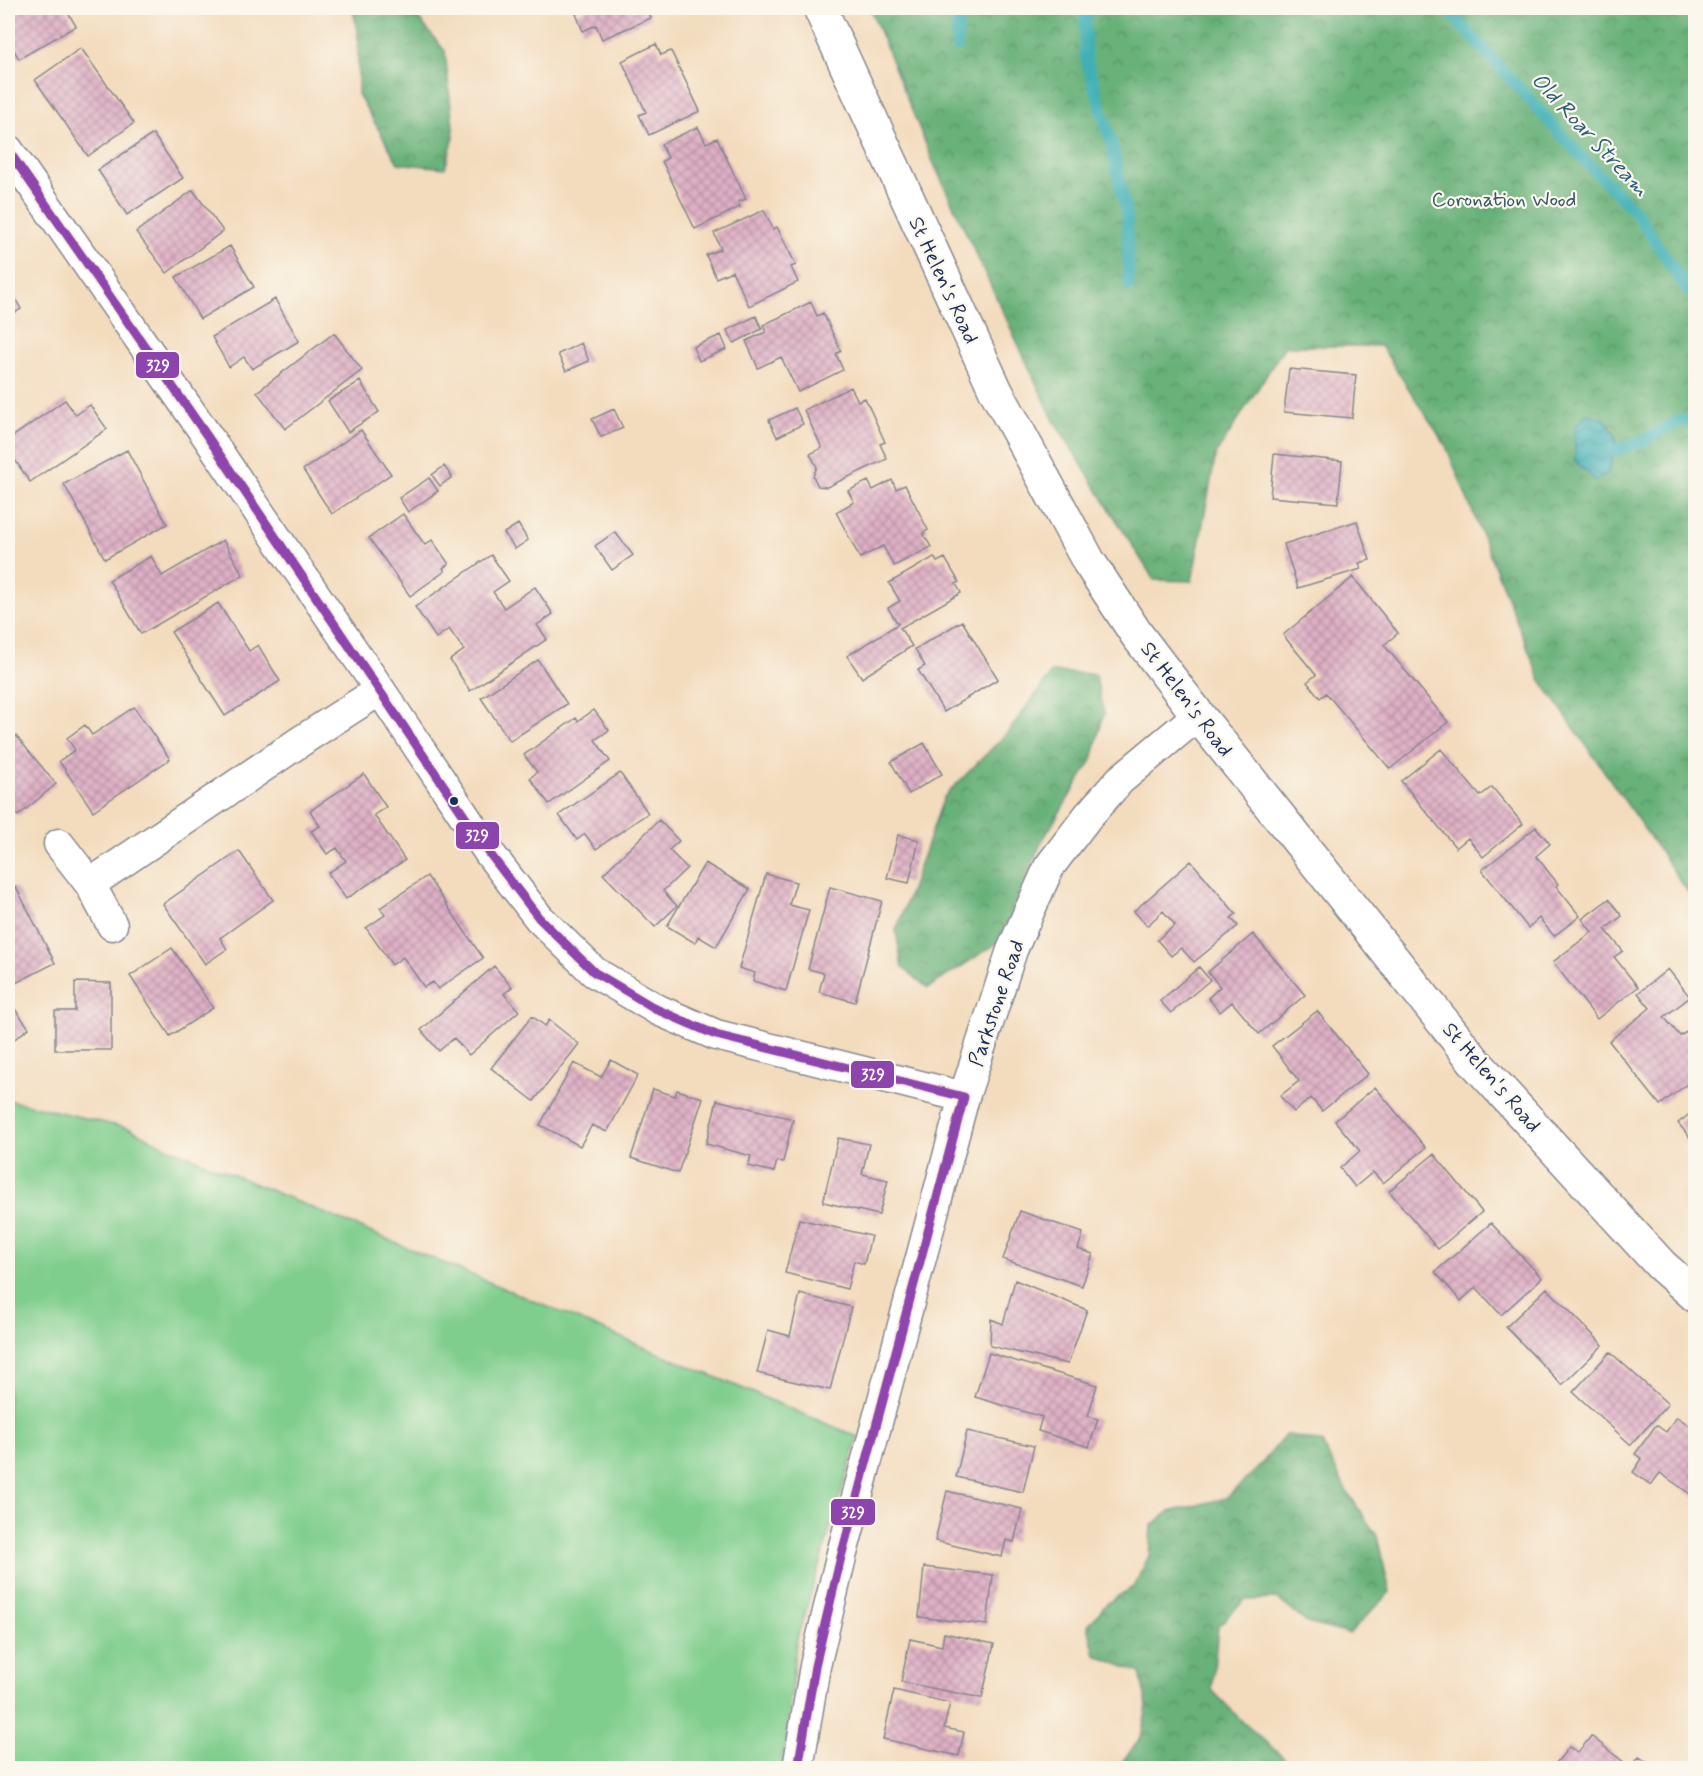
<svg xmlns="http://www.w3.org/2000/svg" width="1703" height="1776" font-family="Mynerve,sans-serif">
  <defs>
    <pattern id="forest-crowns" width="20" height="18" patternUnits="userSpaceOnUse" patternTransform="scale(1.5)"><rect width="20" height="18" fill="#68b178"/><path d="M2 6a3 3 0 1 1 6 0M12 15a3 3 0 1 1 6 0" fill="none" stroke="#559066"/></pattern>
    <pattern id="water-waves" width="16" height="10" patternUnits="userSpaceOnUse" patternTransform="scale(1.5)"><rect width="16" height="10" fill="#3fb0b6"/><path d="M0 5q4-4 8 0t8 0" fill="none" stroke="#349097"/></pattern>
    <pattern id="building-cross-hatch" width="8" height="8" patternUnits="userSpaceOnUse" patternTransform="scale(1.5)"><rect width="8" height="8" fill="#dfb0c5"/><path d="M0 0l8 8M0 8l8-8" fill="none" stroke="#b490a3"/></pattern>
  </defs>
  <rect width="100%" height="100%" fill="#fbf7ec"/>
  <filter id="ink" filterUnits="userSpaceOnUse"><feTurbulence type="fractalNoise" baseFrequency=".0167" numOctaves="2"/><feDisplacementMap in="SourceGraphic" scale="12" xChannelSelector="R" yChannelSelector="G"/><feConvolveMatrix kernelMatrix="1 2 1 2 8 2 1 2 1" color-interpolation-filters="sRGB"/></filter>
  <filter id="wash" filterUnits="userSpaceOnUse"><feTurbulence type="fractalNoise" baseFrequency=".008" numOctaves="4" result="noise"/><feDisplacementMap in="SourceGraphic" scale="24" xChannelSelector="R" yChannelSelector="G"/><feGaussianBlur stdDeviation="1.35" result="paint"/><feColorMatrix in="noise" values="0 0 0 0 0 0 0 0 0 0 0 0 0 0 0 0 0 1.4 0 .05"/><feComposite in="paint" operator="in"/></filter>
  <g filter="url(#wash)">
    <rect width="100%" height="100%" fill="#f3dcbd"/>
    <path fill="url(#forest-crowns)" stroke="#42706b" stroke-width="1.5" d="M352,8H410L445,51L454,137L445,168L398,163L358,94V30Z
      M870,8H1695V902L1540,679L1446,446L1381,346H1285L1216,454L1192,581L1154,580L1054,421L933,162Z
      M1052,672L1095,674L1104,713L1092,760L1042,841L999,942L928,988L902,967L896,931L944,797L1009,731Z
      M1286,1434L1322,1443L1346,1490L1377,1536L1390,1592L1349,1634L1307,1623L1278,1599L1245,1600L1218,1626L1212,1690L1244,1723L1285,1759V1768H1117L1141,1738L1147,1706L1140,1673L1095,1655L1088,1626L1107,1603L1133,1587L1149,1556L1151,1526L1169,1512L1226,1498L1258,1468Z"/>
    <path fill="#80ce8d" stroke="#4e7e76" stroke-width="1.5" d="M8,1100L131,1129L160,1144L858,1437L796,1642L786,1740L781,1768H8Z"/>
    <path fill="url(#water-waves)" stroke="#2d708a" stroke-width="1.5" d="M1587,414L1605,419L1616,436L1615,451L1608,473L1596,481L1575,461V427Z"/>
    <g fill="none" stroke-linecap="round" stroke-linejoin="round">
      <path stroke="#3fb0b6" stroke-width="12" d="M1090,8L1085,19V55L1112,145L1127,217L1129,286
        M1446,8L1577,152L1638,215L1686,288L1696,297
        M957,47L958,8
        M1615,451L1647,439L1679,421L1696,422"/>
    </g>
    <g id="blocks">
      <path fill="url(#building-cross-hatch)" d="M8,8H65L76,26L19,59L8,39Z
        M589,8H647L651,18L602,39L596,25L583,31L576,14Z
        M656,44L661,55L671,51L700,111L649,135L639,115L646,112L622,61Z
        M81,48L134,123L88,156L35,80Z
        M698,127L706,143L717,138L746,199L738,202L740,207L695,229L662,161L668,158L661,144Z
        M153,134L183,178L127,215L98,170Z
        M193,190L223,231L167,273L136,232Z
        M764,210L773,229L777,227L796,265L791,267L798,282L749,306L732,271L716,278L706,255L721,249L714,233Z
        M230,246L254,287L200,319L176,277Z
        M8,285L21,309L8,317Z
        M275,299L299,341L252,369L244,357L229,367L212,337Z
        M811,302L817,316L823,313L841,351L836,354L843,370L798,392L781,357L758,368L746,341L766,332L763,325Z
        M756,316L762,329L734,343L727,330Z
        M334,333L362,370L285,429L257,392Z
        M721,335L727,349L699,361L693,347Z
        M581,343L589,361L566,371L558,354Z
        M1289,369L1356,375L1352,418L1284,412Z
        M360,381L379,412L348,432L328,401Z
        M851,387L858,401L865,398L885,442L880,444L887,459L827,487L818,486L813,476L817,467L810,454L822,448L804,410Z
        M65,400L76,415L90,405L107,429L30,482L8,450V440Z
        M795,408L803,424L777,437L769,420Z
        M614,409L623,428L601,437L592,419Z
        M361,430L391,474L332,514L303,470Z
        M127,450L167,524L105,559L64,484Z
        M1274,454L1342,461L1338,503L1270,497Z
        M444,466L452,477L440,486L432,475Z
        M429,478L438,491L408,512L399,498Z
        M892,480L896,489L905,485L928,530L923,533L931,547L894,566L883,546L860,558L836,512L854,502L848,491L868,481L873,490Z
        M403,514L425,545L432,540L449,564L443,568L445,571L410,596L369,538Z
        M1357,521L1370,560L1359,563L1361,569L1298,588L1284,544Z
        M518,524L528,540L515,549L504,533Z
        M615,532L633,555L612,570L595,546Z
        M223,540L243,575L141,634L109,580L151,556L162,576Z
        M491,555L509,581L493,592L504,608L535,587L553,614L537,625L547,639L470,691L450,660L464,650L449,629L436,638L415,607Z
        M934,557L937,562L945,558L959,582L956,584L961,593L900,628L912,646L862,678L847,656L898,624L888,608L900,601L889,583Z
        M1353,577L1398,633L1384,645L1448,722L1390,769L1326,693L1320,698L1307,682L1316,675L1283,635Z
        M218,603L249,651L258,645L280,681L225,716L171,632Z
        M962,621L998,679L944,712L918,670L925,666L915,649Z
        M538,660L567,704L510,741L481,698Z
        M134,707L170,759L93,811L59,761L75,750L67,738L85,725L92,735Z
        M594,710L609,730L595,740L610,761L549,804L530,778L537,772L524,755L576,718L578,721Z
        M12,731L56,784L18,816L8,803V735Z
        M924,743L942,774L909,794L891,762Z
        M1441,749L1480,796L1492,787L1523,824L1483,857L1468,838L1456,848L1401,781Z
        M620,773L648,813L596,849L585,834L577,840L559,815Z
        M364,774L386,807L374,815L405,860L346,899L328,873L346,861L337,848L327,854L311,831L320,826L310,811Z
        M659,820L679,841L669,850L687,868L663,891L677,906L655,927L603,874Z
        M1536,827L1550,844L1536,856L1558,884L1556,886L1580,916L1554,936L1539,918L1528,928L1482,870Z
        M898,835L919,840L909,883L887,878Z
        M239,851L273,900L220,938L227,949L205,964L163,904Z
        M1191,861L1236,914L1231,918L1238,926L1194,962L1181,948L1171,956L1157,940L1175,925L1163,911L1147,926L1134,911Z
        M705,863L750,889L716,947L698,936L695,943L667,926Z
        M766,874L796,882L789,905L809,910L786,991L753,981L755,973L739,968Z
        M427,876L483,958L438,989L433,982L424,987L403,957L392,965L366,928L385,915L380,908Z
        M16,887L55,963L8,987V891Z
        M830,887L882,901L855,1002L819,992L824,973L808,969Z
        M1609,899L1622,916L1605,929L1623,951L1614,957L1638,987L1597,1019L1553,962L1592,932L1582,919Z
        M1253,934L1305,995L1259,1034L1232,1002L1220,1012L1208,998L1220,987L1208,972Z
        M172,948L213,1008L170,1036L130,976Z
        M494,966L512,987L504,994L519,1011L469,1055L454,1038L439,1051L421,1030Z
        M1199,967L1210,980L1171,1013L1160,1001Z
        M1668,969L1690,997L1664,1017L1680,1036L1688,1031L1696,1041V1077L1660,1105L1609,1041L1650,1008L1638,993Z
        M75,982L111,983V1050H55V1011H75Z
        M8,1000L29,1028L8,1044Z
        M1317,1011L1368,1074L1322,1111L1311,1098L1294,1112L1280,1096L1299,1081L1272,1046Z
        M532,1016L545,1026L549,1020L579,1044L534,1101L491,1068Z
        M611,1060L638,1075L607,1132L592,1125L580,1146L540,1125L574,1063L601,1077Z
        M1375,1087L1426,1148L1383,1183L1373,1172L1355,1187L1340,1168L1360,1151L1335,1121Z
        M653,1089L675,1096L677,1090L703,1098L678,1173L631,1158Z
        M717,1100L793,1119L783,1162L777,1161L774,1172L748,1166L751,1156L706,1144Z
        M1696,1109V1145L1678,1123Z
        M838,1138L869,1144L862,1174L888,1180L879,1215L823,1202Z
        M1434,1154L1482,1212L1438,1249L1389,1191Z
        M1020,1211L1083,1233L1078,1249L1093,1254L1082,1286L1003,1259Z
        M799,1219L871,1236L864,1264L854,1261L847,1289L785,1273Z
        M1491,1223L1542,1278L1501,1315L1476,1287L1461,1301L1435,1272Z
        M1015,1280L1087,1310L1068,1364L990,1346L991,1319L1003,1324Z
        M1547,1288L1603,1345L1562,1385L1506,1327Z
        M800,1294L851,1307L830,1390L757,1373L768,1330L790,1336Z
        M1610,1352L1668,1404L1631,1445L1573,1392Z
        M989,1353L1097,1385L1088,1416L1098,1419L1089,1447L1038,1431L1042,1417L975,1397Z
        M1677,1417L1696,1430V1498L1660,1473L1651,1485L1633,1472L1642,1459L1635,1454L1656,1425L1666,1432Z
        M967,1431L1034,1446L1023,1492L956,1477Z
        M947,1491L1022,1509L1014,1542L1006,1540L1002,1557L935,1541Z
        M924,1567L993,1575L987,1625L919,1617Z
        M944,1633L994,1644L982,1698L901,1682L910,1639L942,1646Z
        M894,1690L950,1703L944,1728L964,1732L959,1756L883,1739Z
        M1591,1736L1626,1764L1623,1768H1552L1569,1747L1578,1753Z
        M1639,1757L1656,1768H1631Z"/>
    </g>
  </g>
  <g filter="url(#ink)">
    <use href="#blocks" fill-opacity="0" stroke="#87868e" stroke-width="1.5"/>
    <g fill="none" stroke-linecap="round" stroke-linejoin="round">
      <defs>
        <path id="street" d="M8,150L205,433L380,690L490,854L539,918L594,972L658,1010L716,1035L964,1097
          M59,844L90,884L112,925
          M90,884L304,739L380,690
          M798,1768L815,1666L841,1557L964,1097L1012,950L1049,867L1088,816L1120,780L1198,715"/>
        <path id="primary" d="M820,8L996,391L1089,562L1137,635L1198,715L1475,1062L1661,1265L1696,1296"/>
      </defs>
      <use href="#street" stroke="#87868e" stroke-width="33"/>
      <use href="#primary" stroke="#87868e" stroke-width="36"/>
      <use href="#street" stroke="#fff" stroke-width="30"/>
      <use href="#primary" stroke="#fff" stroke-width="33"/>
      <defs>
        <path id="bus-1" d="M8,150L205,433L490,854L539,918L594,972L658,1010L716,1035L964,1097L841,1557L815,1666L798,1768"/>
      </defs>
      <use href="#bus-1" stroke="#fbf7ec" stroke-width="14"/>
      <use href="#bus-1" stroke="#8e44ad" stroke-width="9"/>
    </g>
  </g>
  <circle fill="#1b2f5e" stroke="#fbf7ec" stroke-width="2" cx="454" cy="801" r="5"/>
  <g text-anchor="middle" stroke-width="4.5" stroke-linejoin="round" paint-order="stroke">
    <g font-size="21" fill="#34576a" stroke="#fbf7ec">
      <text x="1504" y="206">Coronation Wood</text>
    </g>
    <g font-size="21" fill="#1b2f5e" stroke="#fbf7ec">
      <text transform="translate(944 280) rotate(65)" y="7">St Helen's Road</text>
      <text transform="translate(1187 699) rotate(53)" y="7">St Helen's Road</text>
      <text transform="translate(996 1003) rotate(-71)" y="7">Parkstone Road</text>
      <text transform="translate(1492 1077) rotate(49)" y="7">St Helen's Road</text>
    </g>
    <g font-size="22" font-style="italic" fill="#285c7d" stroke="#fbf7ec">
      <text transform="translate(1591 134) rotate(47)" y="8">Old Roar Stream</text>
    </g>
  </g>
  <g stroke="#fbf7ec" stroke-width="2">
    <rect x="135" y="351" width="45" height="28" rx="6" fill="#8e44ad"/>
    <rect x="455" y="821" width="45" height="29" rx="6" fill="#8e44ad"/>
    <rect x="850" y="1060" width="45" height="29" rx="6" fill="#8e44ad"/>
    <rect x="830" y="1498" width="46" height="28" rx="6" fill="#8e44ad"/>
  </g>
  <g font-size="16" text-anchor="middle" font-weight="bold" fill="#fff">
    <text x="158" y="371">329</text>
    <text x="477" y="841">329</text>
    <text x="873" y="1080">329</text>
    <text x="853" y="1518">329</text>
  </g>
  <rect width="1703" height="1776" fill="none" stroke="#fbf7ec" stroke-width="30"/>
</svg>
